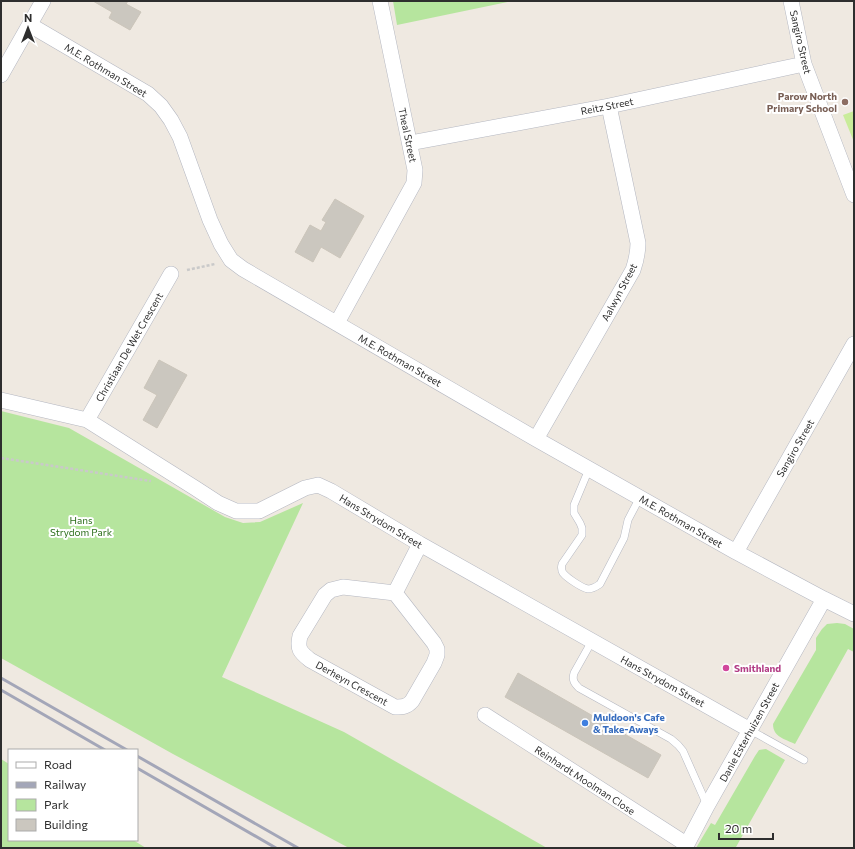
<svg xmlns="http://www.w3.org/2000/svg" width="855" height="849" font-family="Commissioner,sans-serif">
  <rect width="100%" height="100%" fill="#efe9e1"/>
  <path fill="#b6e59e" d="M393,1H513L397,25Z
    M1,411L69,428L225,517L243,523L260,522L303,503L222,677L344,732L547,848H349L173,754L1,658Z
    M837,623L845,624L854,629V652L848,649L795,744C785,739 773,737 773,724L816,650V638L822,629L827,624Z
    M766,749L785,760L736,847V848H696L711,823L715,825L755,756L759,750Z
    M1,759L9,764V840H133L146,848H1Z"/>
  <path fill="#c9ec9a" d="M854,111V142L843,115Z"/>
  <path fill="#cbc7bf" stroke="#cbc5ba" d="M93,1H128L126,4L141,12L130,30L109,18L112,12Z
    M335,199L364,216L340,258L321,247L313,262L295,252L310,225L321,231L326,222L322,220Z
    M159,360L187,375L157,428L143,420L157,395L144,388Z
    M518,673L661,755L648,778L505,697Z"/>
  <g fill="none" stroke-linecap="round" stroke-linejoin="round">
    <defs>
      <path id="service" d="M589,469L574,505V513L580,523L582,528V535L562,564C561,568 561,570 563,573C567,578 582,588 588,589C593,589 597,586 600,584L624,538L628,520L640,497
        M592,641L574,673C572,680 574,683 579,688L671,739L678,745L683,751L707,805
        M750,730L804,760"/>
      <path id="minor" d="M791,1L804,64L854,195
        M30,25L148,94L161,106L171,120L180,137L210,220L221,244L231,260L243,269L536,439L736,552L824,599L854,614
        M1,75L43,1
        M410,143L609,106L804,64
        M337,323L414,183L415,170L380,1
        M1,400L87,420L195,488L218,503L236,511H259L305,488L318,485L331,491L420,544L750,730
        M87,420L171,274
        M536,439L633,270C636,261 638,253 638,243L609,106
        M736,552L854,344
        M343,587L395,593L434,643L437,649V655L434,663L412,701C407,707 402,707 395,707L310,660C300,652 297,649 300,636L325,595L331,590Z
        M395,593L420,544
        M485,715L686,844
        M685,848L707,806L824,599"/>
    </defs>
    <use href="#service" stroke="#b4b7c1" stroke-width="8"/>
    <use href="#minor" stroke="#b4b7c1" stroke-width="16"/>
    <path stroke="#c9c9c9" stroke-width="2.5" stroke-dasharray="3 2" stroke-linecap="butt" d="M187,270L215,264
      M1,458L151,481"/>
    <use href="#service" stroke="#fff" stroke-width="7"/>
    <use href="#minor" stroke="#fff" stroke-width="15"/>
    <path stroke="#a3a6b8" stroke-width="3" d="M1,678L127,750
      M1,690L105,750
      M137,756L298,848
      M137,768L276,848"/>
  </g>
  <circle fill="#8d6e63" stroke="#fff" stroke-width="1.5" cx="845" cy="102" r="4"/>
  <circle fill="#d1479c" stroke="#fff" stroke-width="1.5" cx="726" cy="668" r="4"/>
  <circle fill="#3f7fe0" stroke="#fff" stroke-width="1.5" cx="585" cy="723" r="4"/>
  <g text-anchor="middle" stroke-width="4" stroke-linejoin="round" paint-order="stroke">
    <g font-size="10" fill="#2e2e2e" stroke="#fff">
      <text transform="translate(801 42) rotate(77)" y="4">Sangiro Street</text>
      <text transform="translate(106 70) rotate(31)" y="4">M.E. Rothman Street</text>
      <text transform="translate(607 106) rotate(-11)" y="4">Reitz Street</text>
      <text transform="translate(408 135) rotate(78)" y="4">Theal Street</text>
      <text transform="translate(619 292) rotate(-62)" y="4">Aalwyn Street</text>
      <text transform="translate(129 347) rotate(-60)" y="4">Christiaan De Wet Crescent</text>
      <text transform="translate(400 360) rotate(30)" y="4">M.E. Rothman Street</text>
      <text transform="translate(795 448) rotate(-60)" y="4">Sangiro Street</text>
      <text transform="translate(381 521) rotate(31)" y="4">Hans Strydom Street</text>
      <text transform="translate(681 521) rotate(30)" y="4">M.E. Rothman Street</text>
      <text transform="translate(663 681) rotate(29)" y="4">Hans Strydom Street</text>
      <text transform="translate(352 683) rotate(29)" y="4">Derheyn Crescent</text>
      <text transform="translate(749 732) rotate(-61)" y="4">Danie Esterhuizen Street</text>
      <text transform="translate(585 780) rotate(33)" y="4">Reinhardt Moolman Close</text>
    </g>
    <g font-size="10" font-weight="bold" fill="#785e54" stroke="#fff" text-anchor="end">
      <text x="837" y="100">Parow North<tspan x="837" dy="12">Primary School</tspan></text>
    </g>
    <g font-size="10" fill="#2c6e1b" stroke="#fff">
      <text x="81" y="524">Hans<tspan x="81" dy="12">Strydom Park</tspan></text>
    </g>
    <g font-size="10" font-weight="bold" fill="#b23c85" stroke="#fff" text-anchor="start">
      <text x="734" y="672">Smithland</text>
    </g>
    <g font-size="10" font-weight="bold" fill="#366cbe" stroke="#fff" text-anchor="start">
      <text x="593" y="721">Muldoon's Cafe<tspan x="593" dy="12">&amp; Take-Aways</tspan></text>
    </g>
  </g>
  <rect width="855" height="849" fill="none" stroke="#2e2e2e" stroke-width="4"/>
  <rect x="8" y="749" width="130" height="92" fill="#ffffff" stroke="#ababab"/>
  <rect x="16" y="762" width="20" height="6" fill="#ffffff" stroke="#ababab"/>
  <text x="44" y="769" font-size="12" fill="#2e2e2e">Road</text>
  <rect x="16" y="782" width="20" height="6" fill="#a3a6b8" stroke="#ababab"/>
  <text x="44" y="789" font-size="12" fill="#2e2e2e">Railway</text>
  <rect x="16" y="799" width="20" height="12" fill="#b6e59e" stroke="#ababab"/>
  <text x="44" y="809" font-size="12" fill="#2e2e2e">Park</text>
  <rect x="16" y="819" width="20" height="12" fill="#cbc7bf" stroke="#ababab"/>
  <text x="44" y="829" font-size="12" fill="#2e2e2e">Building</text>
  <g transform="translate(28 28)" stroke="#ffffff" stroke-width="3" paint-order="stroke">
  <path d="M0-3L7 15L0 10L-7 15Z" fill="#2e2e2e"/>
  <text y="-6" font-size="11" font-weight="bold" text-anchor="middle" fill="#2e2e2e">N</text>
  </g>
  <path d="M719 833v6h54v-6" fill="none" stroke="#2e2e2e" stroke-width="2"/>
  <text x="725" y="833" font-size="12" fill="#2e2e2e" stroke="#ffffff" stroke-width="3" paint-order="stroke">20 m</text>
</svg>
